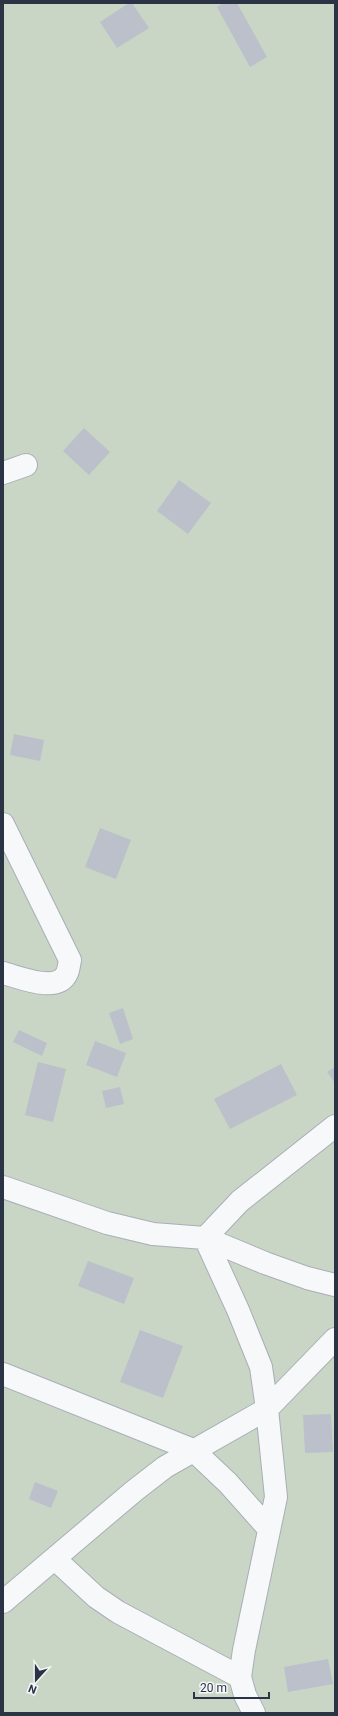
<svg xmlns="http://www.w3.org/2000/svg" width="338" height="1716" font-family="Roboto,sans-serif">
  <rect width="100%" height="100%" fill="#e4e7ec"/>
  <path fill="#c9d6c5" d="M3,3H335V1713H3Z"/>
  <path fill="#bbc0ca" d="M129,3H132L149,28L117,48L100,22Z
    M224,3H237L267,57L250,67L217,7Z
    M84,428L110,452L89,475L63,451Z
    M179,480L211,503L188,534L157,511Z
    M14,734L44,740L40,761L10,755Z
    M100,828L131,840L116,879L85,867Z
    M123,1008L133,1039L120,1044L109,1013Z
    M19,1030L47,1043L42,1056L13,1042Z
    M95,1041L126,1053L117,1077L86,1065Z
    M38,1062L66,1069L53,1122L25,1115Z
    M281,1064L297,1095L230,1129L214,1099Z
    M335,1067V1083L327,1072Z
    M120,1087L124,1104L106,1108L102,1091Z
    M88,1261L134,1278L124,1304L78,1286Z
    M140,1330L183,1346L163,1398L120,1382Z
    M331,1414L333,1452L305,1453L303,1415Z
    M35,1482L58,1491L51,1508L29,1499Z
    M328,1659L333,1684L288,1692L284,1667Z"/>
  <g fill="none" stroke-linecap="round" stroke-linejoin="round">
    <defs>
      <path id="minor" d="M3,473L26,465
        M3,824L70,960C69,964 69,969 67,973C58,994 19,977 3,973
        M3,1187L107,1223L153,1234L205,1238L265,1263L307,1278L335,1285
        M3,1374L193,1450L228,1483L269,1529
        M55,1559L96,1597L118,1612L240,1677
        M3,1602L134,1491L165,1467L267,1409L335,1339
        M254,1713L245,1695L240,1677L244,1650L276,1497L267,1409L261,1367L238,1310L205,1238L240,1201L335,1126"/>
    </defs>
    <use href="#minor" stroke="#a9aeb7" stroke-width="24"/>
    <use href="#minor" stroke="#f7f8fa" stroke-width="22"/>
  </g>
  <rect width="338" height="1716" fill="none" stroke="#2b3445" stroke-width="8"/>
  <g transform="translate(36 1680) rotate(201)" stroke="#f4f6f9" stroke-width="3" paint-order="stroke">
  <path d="M0-3L7 15L0 10L-7 15Z" fill="#2b3445"/>
  <text y="-6" font-size="11" font-weight="bold" text-anchor="middle" fill="#2b3445">N</text>
  </g>
  <path d="M194 1692v6h75v-6" fill="none" stroke="#2b3445" stroke-width="2"/>
  <text x="200" y="1692" font-size="12" fill="#2b3445" stroke="#f4f6f9" stroke-width="3" paint-order="stroke">20 m</text>
</svg>
